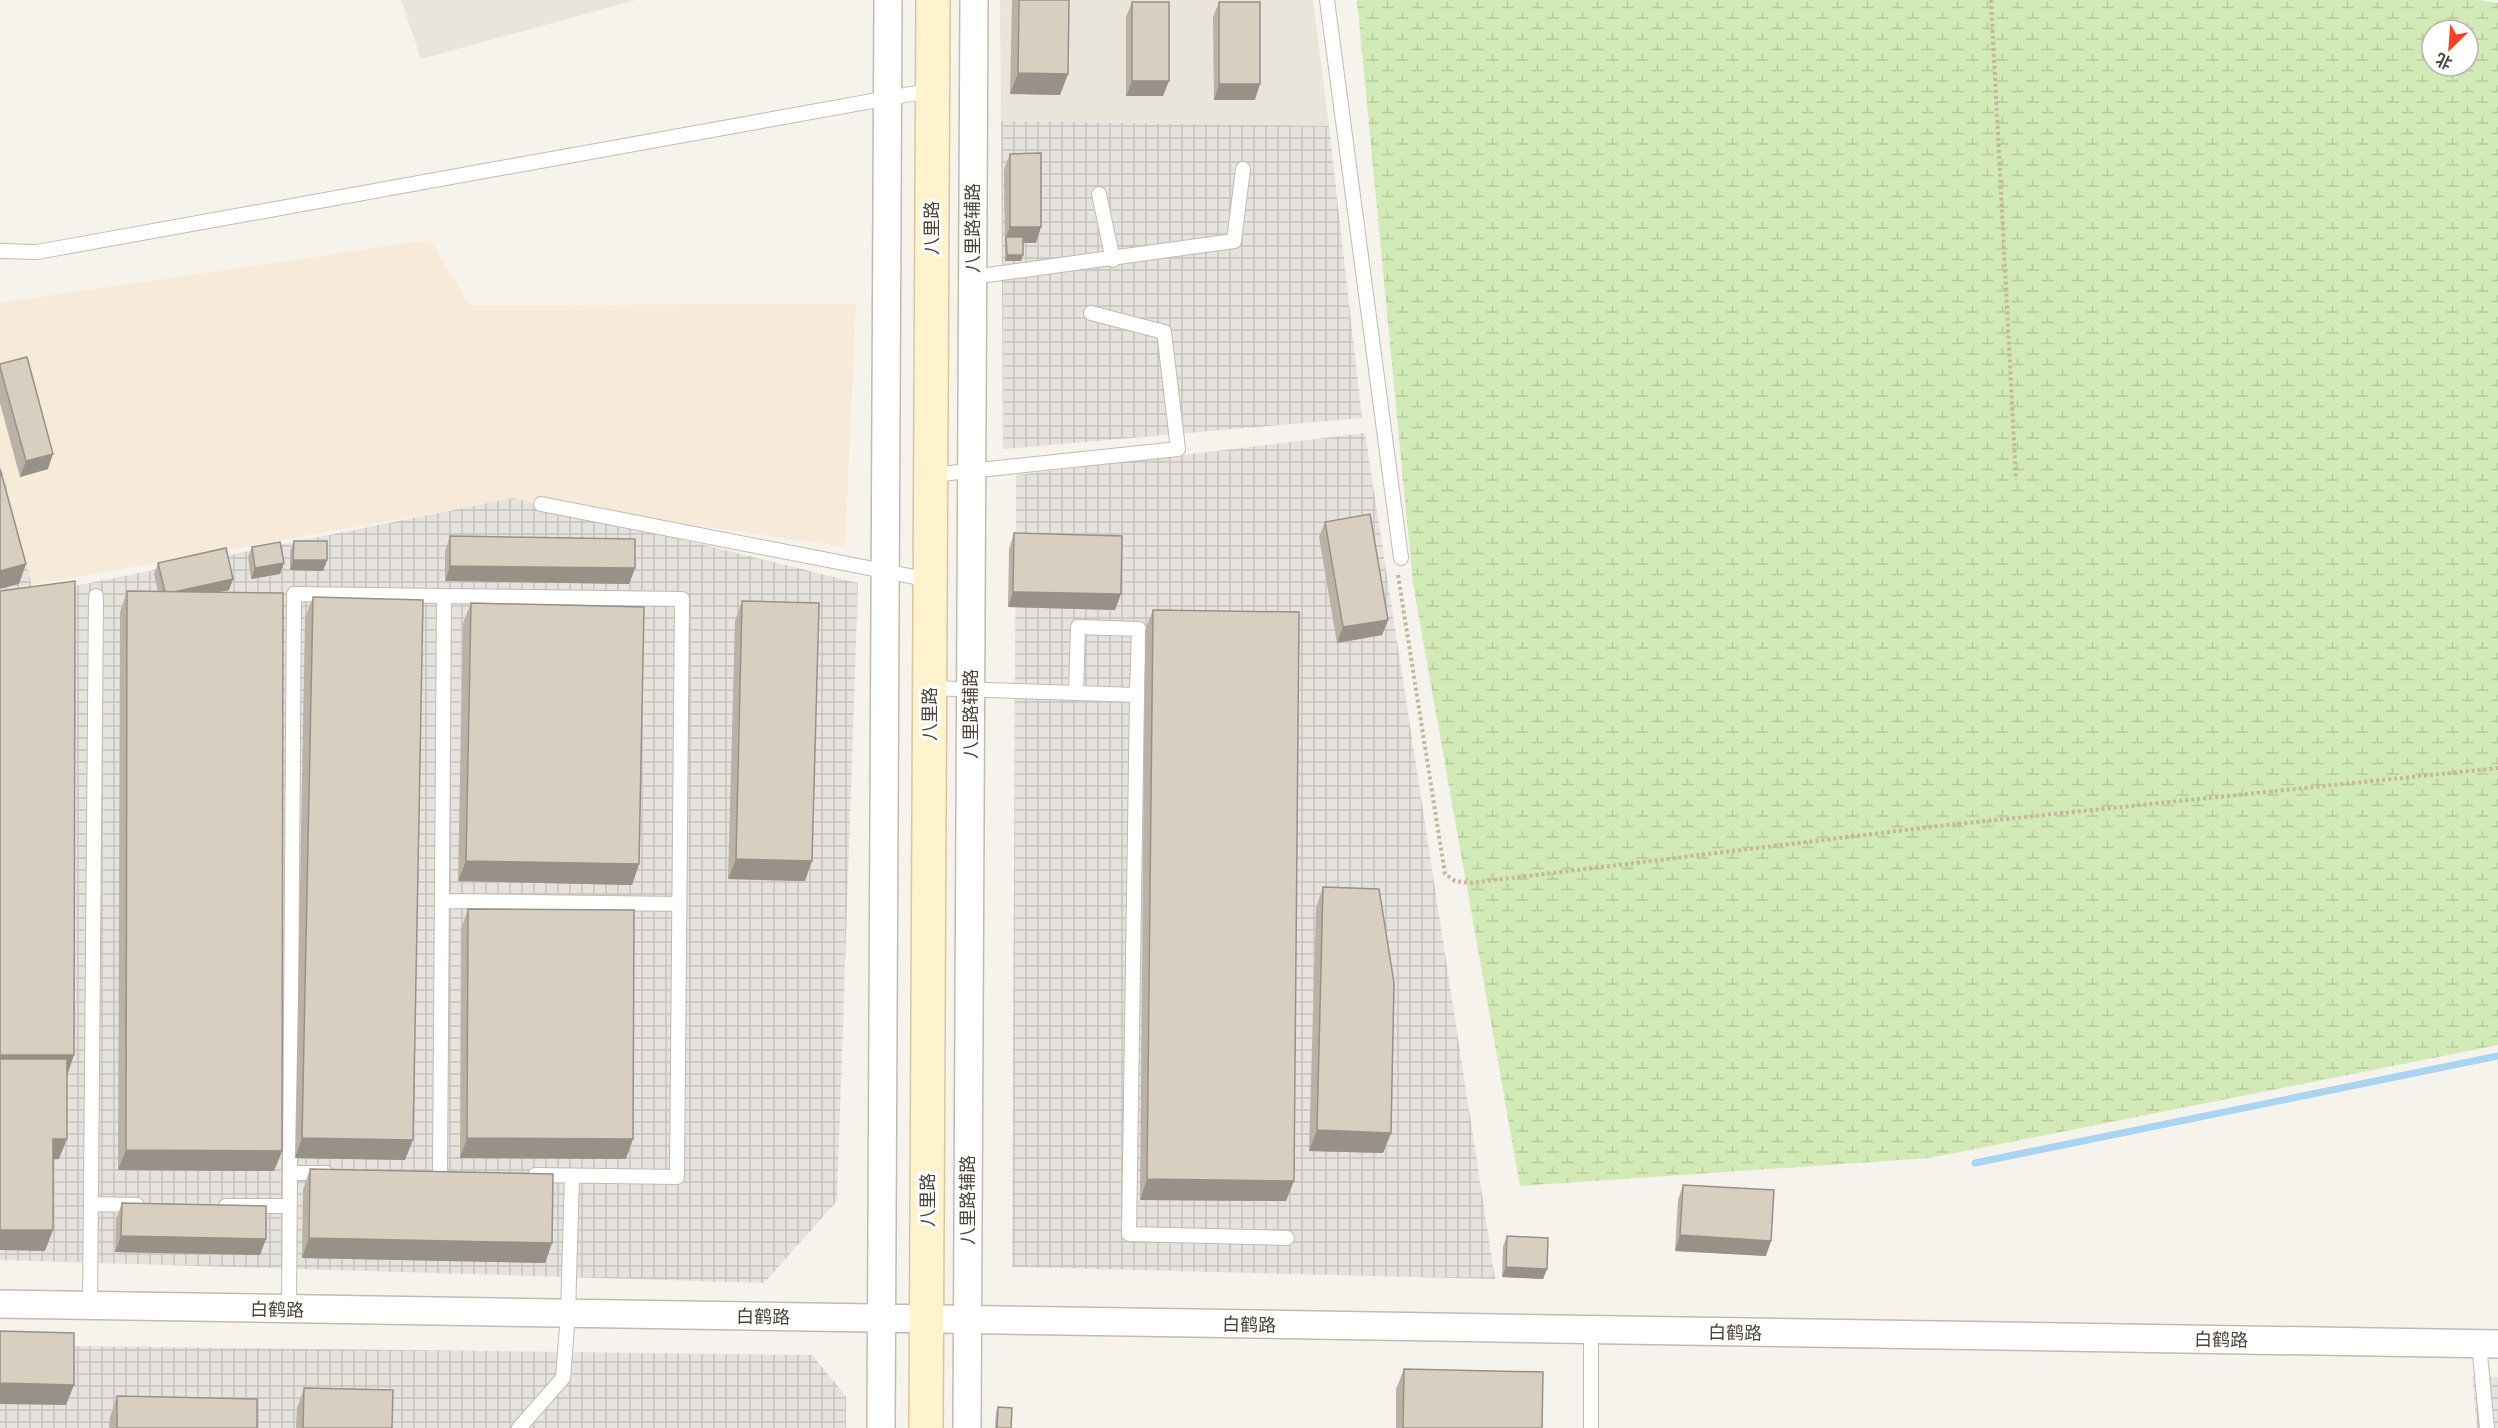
<svg xmlns="http://www.w3.org/2000/svg" width="2498" height="1428" font-family="Mulish,'Noto Sans SC',sans-serif">
  <defs>
    <pattern id="industrial-grid" width="8" height="8" patternUnits="userSpaceOnUse" patternTransform="scale(1.5)"><rect width="8" height="8" fill="#e6e2dd"/><path d="M0 4h8M4 0v8" fill="none" stroke="#c7c3be"/></pattern>
    <pattern id="wetland-marsh" width="20" height="14" patternUnits="userSpaceOnUse" patternTransform="scale(1.5)"><rect width="20" height="14" fill="#d2eab5"/><path d="M1 5h8M5 5V1M11 12h8M15 12V8" fill="none" stroke="#b6ca9c"/></pattern>
  </defs>
  <rect width="100%" height="100%" fill="#f6f3ec"/>
  <path fill="#eae5da" d="M401,0H636L421,59Z
    M1000,0H1313L1329,126L1001,121Z"/>
  <path fill="#f7ead8" d="M430,240L469,305L856,304L845,547L511,499L31,585L0,461V303Z"/>
  <path fill="url(#industrial-grid)" d="M1001,121L1329,126L1362,418L1003,449Z
    M1365,433L1495,1279L1012,1267L1016,475Z
    M0,461L34,594L513,498L858,583L837,1201L764,1283L0,1260Z
    M0,1345L812,1355L846,1396V1428H0Z
    M2472,1376L2498,1377V1428H2477Z"/>
  <path fill="url(#wetland-marsh)" fill-rule="evenodd" d="M1357,0H2479L2498,3V1045L1930,1158L1520,1186L1413,584ZM2432,30H2468V66H2432Z"/>
  <g fill="none" stroke-linecap="round" stroke-linejoin="round">
    <path stroke="#a9d4f2" stroke-width="7" d="M1975,1163L2498,1056"/>
    <defs>
      <path id="lane" d="M1327,0L1401,558
        M1099,194L1113,260
        M0,251L37,252L933,90
        M973,277L1234,241L1243,169
        M931,475L1178,449L1164,332L1091,313
        M541,504L930,580
        M930,688L1137,695L1129,1234L1287,1238
        M1076,693L1078,627L1139,629L1137,695
        M442,901L679,904
        M290,1173H326
        M440,1174L444,596L682,599L677,1177L535,1175
        M91,1204L137,1205
        M226,1206H289
        M90,1306L96,596
        M289,1310L294,594L444,596
        M1591,1330V1428
        M2479,1344L2487,1428
        M519,1428L563,1378L568,1314L572,1176"/>
      <path id="street" d="M0,1304L2498,1344
        M881,1428L888,0
        M967,1428L974,0"/>
      <path id="secondary" d="M926,1428L933,0"/>
    </defs>
    <use href="#lane" stroke="#c2bbae" stroke-width="16"/>
    <use href="#street" stroke="#c2bbae" stroke-width="30"/>
    <use href="#secondary" stroke="#d6c79b" stroke-width="36"/>
    <path stroke="#c4b79f" stroke-width="4" stroke-dasharray="3 3" stroke-linecap="butt" d="M1991,0L2016,480
      M1398,575L1445,874L1455,881L1470,883L1938,826L2498,768"/>
    <use href="#lane" stroke="#fff" stroke-width="14"/>
    <use href="#street" stroke="#fff" stroke-width="27"/>
    <use href="#secondary" stroke="#fff3cd" stroke-width="33"/>
  </g>
  <path fill="#bab2a6" d="M1012,0H1069L1068,74L1060,95L1010,94Z
    M1132,2L1163,96H1126V17Z
    M1219,2L1255,100H1214L1213,17Z
    M1010,154L1036,243H1023L1021,261H1005L1004,169Z
    M0,364L48,469L20,477L0,403Z
    M1325,522L1388,620L1382,635L1337,643L1319,537Z
    M1014,533L1115,610L1008,607L1009,549Z
    M450,536L635,568L629,584L445,581V551Z
    M294,541L327,560L323,571L290,570V551Z
    M252,547L284,563L280,574L251,579L248,557Z
    M158,563L233,579L229,590L218,592L282,1151L274,1171L118,1170L120,612L127,591L158,592L154,574Z
    M313,597L405,1160L295,1158L305,618Z
    M742,601L805,881L728,879L735,621Z
    M471,603L639,864L632,885L458,881L463,623Z
    M1153,610L1286,1201L1140,1200L1145,630Z
    M1323,887L1391,1133L1383,1153L1309,1151L1316,908Z
    M468,909L626,1159L460,1158L461,929Z
    M310,1169L552,1243L545,1263L302,1258L303,1190Z
    M1683,1185L1766,1256L1675,1251L1678,1200Z
    M122,1203L260,1255L115,1252L116,1219Z
    M1507,1236L1547,1269L1543,1279L1502,1277L1503,1246Z
    M1404,1369L1542,1428H1396V1389Z
    M304,1388L392,1428H296L297,1408Z
    M117,1396L257,1428H109L110,1417Z
    M998,1407L1011,1428H995L996,1412Z"/>
  <path fill="#979187" d="M1018,73L1068,74L1060,95L1010,94Z
    M1132,81H1169L1163,96H1126Z
    M1219,84H1260L1255,100H1214Z
    M1010,227H1041L1036,243H1007L1006,237Z
    M1007,255H1023L1021,261H1005Z
    M53,454L48,469L20,477L26,461Z
    M293,560H327L323,571L290,570Z
    M284,563L280,574L251,579L255,568Z
    M26,564L19,584L0,589V571Z
    M450,566L635,568L629,584L445,581Z
    M233,579L229,590L161,604L165,594Z
    M1013,592L1121,594L1115,610L1008,607Z
    M1388,620L1382,635L1337,643L1343,627Z
    M736,859L812,861L805,881L728,879Z
    M466,861L639,864L632,885L458,881Z
    M0,1055H74L67,1076L0,1075Z
    M1317,1130L1391,1133L1383,1153L1309,1151Z
    M302,1138L413,1140L405,1160L295,1158Z
    M467,1138L633,1139L626,1159L460,1158Z
    M53,1139H67L59,1159L45,1160Z
    M126,1150L282,1151L274,1171L118,1170Z
    M1147,1179L1294,1181L1286,1201L1140,1200Z
    M0,1230H53L45,1251L0,1250Z
    M1680,1235L1771,1241L1766,1256L1675,1251Z
    M121,1236L266,1239L260,1255L115,1252Z
    M309,1238L552,1243L545,1263L302,1258Z
    M1506,1267L1547,1269L1543,1279L1502,1277Z
    M0,1383L74,1385L66,1405L0,1404Z"/>
  <path fill="#d8cfc1" stroke="#979187" stroke-width="1.5" d="M1019,0H1069L1068,74L1018,73Z
    M1132,2H1169V81H1132Z
    M1219,2H1260V84H1219Z
    M1041,153V227H1010V154Z
    M1006,237H1023V255H1007Z
    M27,357L53,454L26,461L0,367V364Z
    M0,469L26,564L0,571Z
    M1370,514L1388,620L1343,627L1325,522Z
    M1014,533L1122,536L1121,594L1013,592Z
    M450,536L635,539V568L450,566Z
    M294,541H327V560H293Z
    M280,542L284,563L255,568L252,547Z
    M226,548L233,579L174,592H165L158,563Z
    M75,581L74,1055H0V591Z
    M127,591L283,593L282,1151L126,1150Z
    M313,597L423,600L413,1140L302,1138Z
    M742,601L819,603L812,861L736,859Z
    M471,603L644,607L639,864L466,861Z
    M1153,610L1299,612L1294,1181L1147,1179Z
    M1323,887L1379,889L1394,983L1391,1133L1317,1130Z
    M468,909L634,910L633,1139L467,1138Z
    M0,1059H67V1139H53V1230H0Z
    M310,1169L553,1174L552,1243L309,1238Z
    M1683,1185L1774,1190L1771,1241L1680,1235Z
    M122,1203L266,1206V1239L121,1236Z
    M1507,1236L1548,1238L1547,1269L1506,1267Z
    M0,1331L74,1333V1385L0,1383Z
    M1404,1369L1543,1372L1542,1428H1403Z
    M304,1388L393,1390L392,1428H303Z
    M117,1396L257,1399V1428H117Z
    M998,1407L1012,1408L1011,1428H997Z"/>
  <g text-anchor="middle" stroke-width="6" stroke-linejoin="round" paint-order="stroke">
    <g font-size="18" fill="#4b4439" stroke="#fff">
      <text transform="translate(932 228) rotate(-90)" y="6">八里路</text>
      <text transform="translate(973 228) rotate(-90)" y="6">八里路辅路</text>
      <text transform="translate(930 714) rotate(-90)" y="6">八里路</text>
      <text transform="translate(971 714) rotate(-90)" y="6">八里路辅路</text>
      <text transform="translate(928 1200) rotate(-90)" y="6">八里路</text>
      <text transform="translate(968 1200) rotate(-90)" y="6">八里路辅路</text>
      <text transform="translate(277 1310) rotate(1)" y="6">白鹤路</text>
      <text transform="translate(763 1317) rotate(1)" y="6">白鹤路</text>
      <text transform="translate(1249 1325) rotate(1)" y="6">白鹤路</text>
      <text transform="translate(1735 1333) rotate(1)" y="6">白鹤路</text>
      <text transform="translate(2221 1340) rotate(1)" y="6">白鹤路</text>
    </g>
  </g>
  <g transform="translate(2450 48) rotate(205)"><circle r="28" fill="#ffffff" stroke="#b7b4b0" stroke-width="1.5"/>
  <path d="M0-4.5L10 22L0 15L-10 22Z" fill="#fc3f1d"/>
  <text y="-9" font-size="16" font-weight="bold" text-anchor="middle" fill="#4b4439">北</text>
  </g>
</svg>
